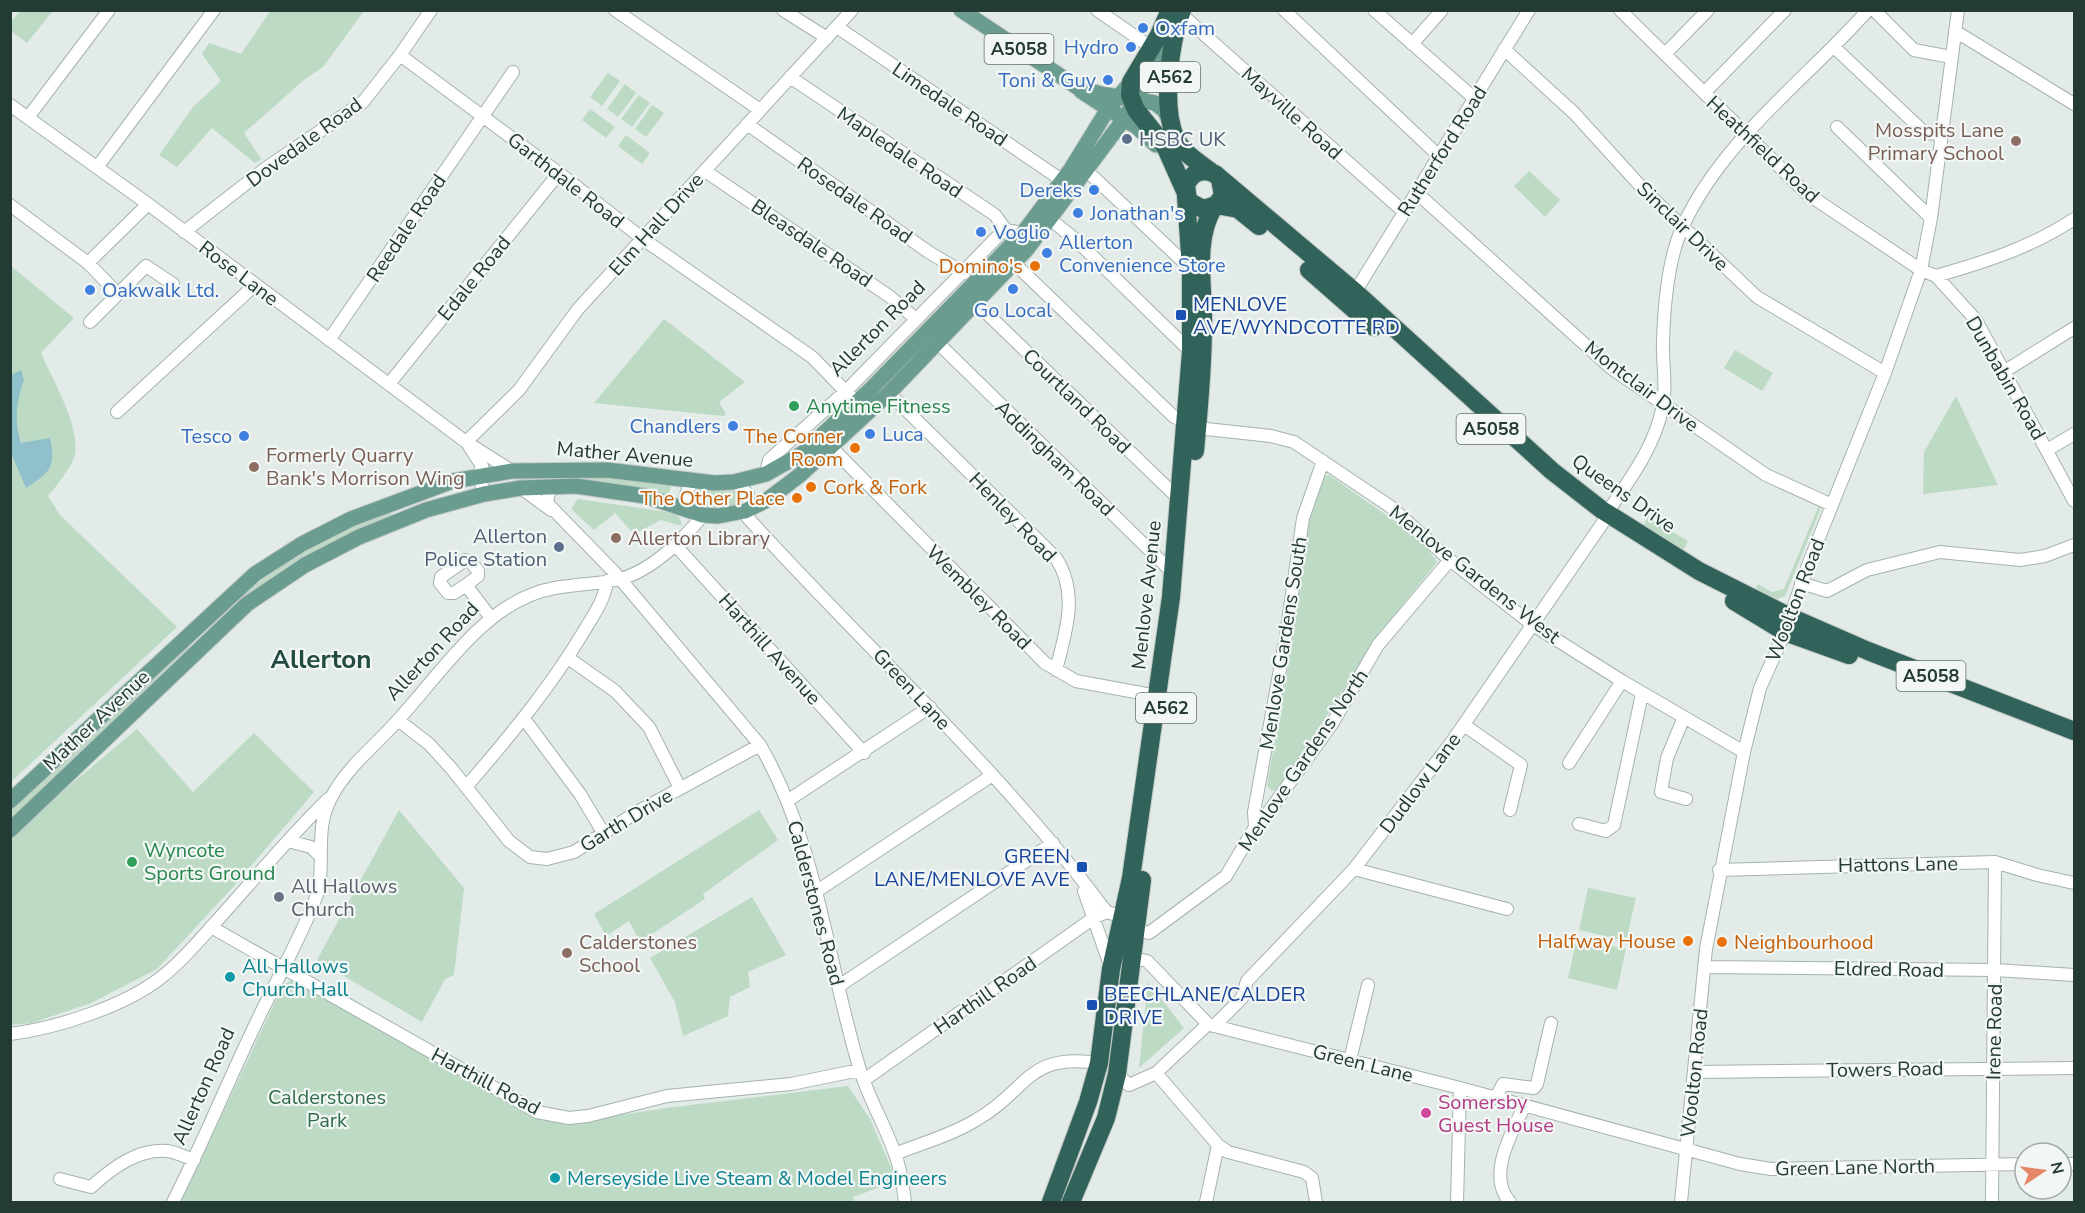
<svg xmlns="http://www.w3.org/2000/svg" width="2085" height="1213" font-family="'Nunito Sans',sans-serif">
  <rect width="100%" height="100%" fill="#e2ebe7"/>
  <path fill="#bddac5" d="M271,10L364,11L323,67L305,79L244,133L261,159L255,163L212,128L177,167L159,155L193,107L221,81L202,54L209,43L241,54Z
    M20,11H53L27,43L11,31V22Z
    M608,73L620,81L602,106L590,97Z
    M625,84L636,93L618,117L607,109Z
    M639,95L650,103L632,127L621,119Z
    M652,105L664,113L646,137L635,129Z
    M590,109L615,127L606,138L582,120Z
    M626,135L650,153L642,164L618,146Z
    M1529,171L1560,200L1545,217L1514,186Z
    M11,266L74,318L41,353C52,379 80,425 75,454C74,464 55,488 48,496L60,515L177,627L11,782Z
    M664,319L745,382L719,402L726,414L724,416L594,403Z
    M1735,350L1773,373L1762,391L1724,368Z
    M1956,396L1998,485L1923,494L1924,452Z
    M595,474L671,483L669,496L575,483L572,478Z
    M1329,475L1419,538L1437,562L1379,634L1280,789L1272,791L1267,785L1293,639L1309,518L1324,477Z
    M701,489C713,492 734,489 742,494L744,503L741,506L715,510L695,505V494Z
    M578,499L674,513L680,518L682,526L661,520L638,532L643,540L641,542L615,513L594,530L571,509Z
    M1819,505L1821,508L1785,596L1775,600L1754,591L1758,584L1772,592L1784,589Z
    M389,508L393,518L308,560L288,566L232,608L230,606C278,563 332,536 389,508Z
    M1648,517L1688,541L1683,551L1643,526Z
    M187,645L191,650L11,820V806Z
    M137,729L193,792L254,733L314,792L234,886L157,969L91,1003L32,1023L11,1025L10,839L27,821Z
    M399,810L464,888L454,975L445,979L422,1022L317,960Z
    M759,810L778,840L703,894L705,899L640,942L629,921L606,936L594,914Z
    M1588,888L1636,898L1626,941L1579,930Z
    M752,897L786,955L748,972L750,987L730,997L728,1016L683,1036L675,1002L650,958Z
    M1577,938L1626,949L1617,990L1568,978Z
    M292,980L534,1115L589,1120L666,1108L848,1086L870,1119L897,1181L853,1197L855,1202H181L283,985Z
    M1148,982L1184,1028L1139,1068Z"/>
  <path fill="#8fc0cb" d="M21,370L24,380C16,401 14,423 21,443L50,438C56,468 50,472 26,488L11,453V375Z"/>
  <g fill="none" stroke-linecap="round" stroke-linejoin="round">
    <defs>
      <path id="minor" d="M615,10L760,110
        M783,10L827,38
        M1097,10L1152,48
        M1284,10L1439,156
        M1374,10L1475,99
        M1620,10L1806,193L1921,270L1936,276L1976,320L2074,501
        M1874,10L1914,50L1951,57
        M1181,14L1404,212
        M837,27L1063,181
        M1955,31L2074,104
        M1412,44L1442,10
        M1835,48L1925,133L1941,134
        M1504,49L1574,113L1645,191L1757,297L1885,373
        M1665,54L1708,10
        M400,55L559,173L643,239L812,357L856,402
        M790,77L995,215L1006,230
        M1704,93L1785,10
        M10,105L148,204L466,442L512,471
        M29,116L109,10
        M747,124L930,253L964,273
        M1837,127L1931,218
        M98,166L214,10
        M1086,170L1191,269
        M705,171L889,296L916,319
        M1417,193L1611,368L1766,475L1832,505
        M10,205L88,263L148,204
        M1050,219L1076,240L1191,352
        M184,232L266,168L363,102L400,55L431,10
        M88,263L117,293
        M1014,263L1174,417L1185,421
        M1936,276C1985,262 2032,247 2074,219
        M1355,292L1529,10
        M975,302L1179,499
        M90,322L146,266L173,284
        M329,340L513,72
        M937,342L1173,573
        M2005,371L2074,328
        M389,384L559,173
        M889,393L1056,558C1079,594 1066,631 1056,670
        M117,412L255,285
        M1197,428L1271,436L1294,442L1391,507L1450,560L1533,625L1622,681L1744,752
        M466,442L519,390L578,309L852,10
        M469,446L482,466L479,475L484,494
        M831,447L1045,663L1076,681L1157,696
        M2047,450L2074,434
        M766,474L769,460L847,390L1000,234L1006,230L1023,233
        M734,482L748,494L749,504L745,511L748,518C866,648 997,766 1102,906L1107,912L1123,917
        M550,487L547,503L616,574L760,745C818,845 827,962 860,1070C869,1099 885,1125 895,1154C901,1169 903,1186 905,1202
        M521,488L551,510
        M689,510L685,497L690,485L697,481
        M1607,513C1630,479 1655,447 1663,405C1667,385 1662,362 1663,342C1664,307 1668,258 1683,226C1723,139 1806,80 1868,10
        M676,546L864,753
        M1801,583L1827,591L1867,570L1940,552L2020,560L2045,556L2074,545
        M466,585L478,576V571L470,561L465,560L441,577L440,583L448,593H454L466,585L491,618
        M568,658L615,691L649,727L680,788
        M1684,717L1667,758L1661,792L1686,799
        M398,720L429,744L451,768L509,841L530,857L547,859L574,852L637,812L760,745
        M525,720L580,794L604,834
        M1464,725L1521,765L1510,810
        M1569,763L1622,681
        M466,787C509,737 550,688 584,631C593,616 605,599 607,581
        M787,801L930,707
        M1579,824L1606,831L1614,825L1642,694
        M1255,827L1254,812L1285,642L1303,518L1323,461
        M288,841L311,847L319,855
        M1354,869L1507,909
        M1719,870L1995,862L2037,875L2074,883
        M817,891L991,776
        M1084,891L1110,965
        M211,927L537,1112L569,1118L588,1116L667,1096L791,1084L860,1070
        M1135,930L1149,933L1226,876L1255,827L1265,817L1332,724L1378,645L1450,560
        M1133,958L1147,961L1208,1024L1214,1026L1460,1088L1740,1164L1771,1169L2025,1164
        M1704,967L1995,970L2074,975
        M839,986L1053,843
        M1214,1026L1242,998L1247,981L1354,869L1451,743L1604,521
        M10,1034C57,1028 126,1006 163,976C182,961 198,942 214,924C252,882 288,838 328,799
        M1350,1060L1368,985
        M1695,1072L2074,1068
        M1156,1073L1218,1145L1228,1152L1304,1172L1312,1178L1316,1202
        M1117,1074L1129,1085L1156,1073L1208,1024
        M864,1080L1095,917L1107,912
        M1496,1097L1503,1084L1534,1088L1537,1084L1551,1023
        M895,1154C922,1143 952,1135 976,1120C1029,1090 1026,1052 1099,1063
        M2061,1164H2074
        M60,1179L91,1187C111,1169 138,1148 167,1151C176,1152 185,1157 194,1160
        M173,1202C203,1143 228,1081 257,1021C276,981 299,941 315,900C328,866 312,831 332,796C348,766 377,744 399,719C425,690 448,659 476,632C498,611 525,593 555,588C577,584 599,584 620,579C651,571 684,539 703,515
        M1206,1202L1218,1145
        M1457,1202L1460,1088
        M1510,1202C1486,1176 1512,1132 1525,1105
        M1681,1202L1706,949L1744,752L1760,688L1785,632L1808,565L1885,373L1921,270L1931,218L1958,10
        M1992,1202L1995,862"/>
      <path id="major" d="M961,10L1077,87L1101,94L1155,103L1164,110L1170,121
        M1081,91L1138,128L1156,145
        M10,801L255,574L302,544L351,519L453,481L512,471L607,470L714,483L734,482L766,474L803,453L871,389L1023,233L1071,169L1108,109L1131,82
        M10,830L247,604L305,565L359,537L426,510L484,494L521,488L576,486L645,496L703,515L718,516L745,511L767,500L800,475L889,393L1027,249L1124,119L1170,40"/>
      <path id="highway" d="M1170,10L1159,35L1131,82L1130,95L1136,110L1165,146L1185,191
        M1182,10C1170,42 1161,107 1176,139C1183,153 1198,162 1210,171
        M1220,179L1223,196L1216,205L1203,209L1188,201L1186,185C1192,172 1203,168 1215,174L1355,292L1552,471L1602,510L1699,571L1790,617L1868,651L2074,731
        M1216,205L1238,209L1259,226
        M1309,270L1374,327
        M1195,451C1199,409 1203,367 1203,325C1204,287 1193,240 1214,207
        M1734,601L1785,632L1849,655
        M1051,1202L1088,1102L1099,1063L1111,969L1131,878L1171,597L1191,352V269L1186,196
        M1071,1202L1106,1118L1117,1074L1142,880"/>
    </defs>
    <use href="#minor" stroke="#a5b2ae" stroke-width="14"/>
    <use href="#major" stroke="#c2c8c6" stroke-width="17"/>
    <use href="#highway" stroke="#c2c8c6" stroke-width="20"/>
    <use href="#minor" stroke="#fff" stroke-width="12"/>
    <use href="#major" stroke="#6a9c90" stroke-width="15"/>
    <use href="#highway" stroke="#32635a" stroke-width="18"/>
  </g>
  <g fill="#3f7fe0" stroke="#f2f7f5" stroke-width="2">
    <circle cx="1143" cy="28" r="6"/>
    <circle cx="1131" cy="47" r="6"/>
    <circle cx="1108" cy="80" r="6"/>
    <circle cx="1094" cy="190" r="6"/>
    <circle cx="1078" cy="213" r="6"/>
    <circle cx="981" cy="232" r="6"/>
    <circle cx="1047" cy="253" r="6"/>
    <circle cx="1013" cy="289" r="6"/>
    <circle cx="90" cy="290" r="6"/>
    <circle cx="733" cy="426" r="6"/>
    <circle cx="870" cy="434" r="6"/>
    <circle cx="244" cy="436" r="6"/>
  </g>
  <g fill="#5c6f8a" stroke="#f2f7f5" stroke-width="2">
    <circle cx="1127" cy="139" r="6"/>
    <circle cx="559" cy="547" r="6"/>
  </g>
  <g fill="#8d6e63" stroke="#f2f7f5" stroke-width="2">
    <circle cx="2016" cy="141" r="6"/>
    <circle cx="254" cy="467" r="6"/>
    <circle cx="616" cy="538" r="6"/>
    <circle cx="567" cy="953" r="6"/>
  </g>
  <g fill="#e8710a" stroke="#f2f7f5" stroke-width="2">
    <circle cx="1035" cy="266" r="6"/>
    <circle cx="855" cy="448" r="6"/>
    <circle cx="811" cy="487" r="6"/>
    <circle cx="797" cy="498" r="6"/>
    <circle cx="1688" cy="941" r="6"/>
    <circle cx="1722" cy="942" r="6"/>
  </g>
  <g fill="#1a4fb4" stroke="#f2f7f5" stroke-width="2">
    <rect x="1175" y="309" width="12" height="12" rx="3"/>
    <rect x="1076" y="861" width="12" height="12" rx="3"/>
    <rect x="1086" y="999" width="12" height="12" rx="3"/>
  </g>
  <g fill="#2e9e5b" stroke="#f2f7f5" stroke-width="2">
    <circle cx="794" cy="406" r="6"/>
    <circle cx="132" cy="862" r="6"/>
  </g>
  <circle fill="#6b7280" stroke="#f2f7f5" stroke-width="2" cx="279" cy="897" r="6"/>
  <g fill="#0f9aa8" stroke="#f2f7f5" stroke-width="2">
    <circle cx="230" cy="977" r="6"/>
    <circle cx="555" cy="1178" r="6"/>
  </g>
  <circle fill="#d1479c" stroke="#f2f7f5" stroke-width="2" cx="1426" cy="1113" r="6"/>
  <g text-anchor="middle" stroke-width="4.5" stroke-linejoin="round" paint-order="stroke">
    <g fill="#f2f7f5" stroke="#62736e" stroke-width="1.5">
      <rect x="984.5" y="34" width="69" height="30" rx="4.5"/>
      <rect x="1140" y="62" width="60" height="30" rx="4.5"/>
      <rect x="1456.5" y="414" width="69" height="30" rx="4.5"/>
      <rect x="1896.5" y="661" width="69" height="30" rx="4.5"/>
      <rect x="1136" y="693" width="60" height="30" rx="4.5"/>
    </g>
    <g font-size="18" font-weight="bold" fill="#243a34">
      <text x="1019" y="55">A5058</text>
      <text x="1170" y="83">A562</text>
      <text x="1491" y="435">A5058</text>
      <text x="1931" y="682">A5058</text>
      <text x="1166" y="714">A562</text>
    </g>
    <g font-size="20" fill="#366cbe" stroke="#f2f7f5" text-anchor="start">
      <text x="1155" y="35">Oxfam</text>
      <text x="1119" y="54" text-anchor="end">Hydro</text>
      <text x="1096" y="87" text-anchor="end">Toni &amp; Guy</text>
      <text x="1082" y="197" text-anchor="end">Dereks</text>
      <text x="1090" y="220">Jonathan's</text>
      <text x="993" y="239">Voglio</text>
      <text x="1059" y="249">Allerton<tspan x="1059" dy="23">Convenience Store</tspan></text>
      <text x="102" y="297">Oakwalk Ltd.</text>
      <text x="1013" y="317" text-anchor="middle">Go Local</text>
      <text x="721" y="433" text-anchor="end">Chandlers</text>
      <text x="882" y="441">Luca</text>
      <text x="232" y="443" text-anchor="end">Tesco</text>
    </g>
    <g font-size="20" fill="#243a34" stroke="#f2f7f5">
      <text transform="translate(950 104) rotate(34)" y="7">Limedale Road</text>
      <text transform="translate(1292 113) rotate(42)" y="7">Mayville Road</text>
      <text transform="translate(304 142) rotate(-36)" y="7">Dovedale Road</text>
      <text transform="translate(1763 149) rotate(43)" y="7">Heathfield Road</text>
      <text transform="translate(1442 151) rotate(-58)" y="7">Rutherford Road</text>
      <text transform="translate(900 152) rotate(34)" y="7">Mapledale Road</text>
      <text transform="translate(566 180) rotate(38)" y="7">Garthdale Road</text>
      <text transform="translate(855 200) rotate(35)" y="7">Rosedale Road</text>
      <text transform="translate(656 224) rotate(-48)" y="7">Elm Hall Drive</text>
      <text transform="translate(1683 226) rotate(44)" y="7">Sinclair Drive</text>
      <text transform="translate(406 228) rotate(-56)" y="7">Reedale Road</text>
      <text transform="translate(812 243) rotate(34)" y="7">Bleasdale Road</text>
      <text transform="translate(239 273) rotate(37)" y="7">Rose Lane</text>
      <text transform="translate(474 278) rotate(-51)" y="7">Edale Road</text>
      <text transform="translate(877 328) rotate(-45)" y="7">Allerton Road</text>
      <text transform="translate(2006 378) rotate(60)" y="7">Dunbabin Road</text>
      <text transform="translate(1642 386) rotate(37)" y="7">Montclair Drive</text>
      <text transform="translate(1077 401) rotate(44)" y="7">Courtland Road</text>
      <text transform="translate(625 454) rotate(5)" y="7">Mather Avenue</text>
      <text transform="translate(1055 458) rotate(44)" y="7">Addingham Road</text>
      <text transform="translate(1624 493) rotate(35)" y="7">Queens Drive</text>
      <text transform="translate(1013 517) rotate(46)" y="7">Henley Road</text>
      <text transform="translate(1475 574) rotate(38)" y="7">Menlove Gardens West</text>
      <text transform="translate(1146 595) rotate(-84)" y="7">Menlove Avenue</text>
      <text transform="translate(979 597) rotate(45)" y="7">Wembley Road</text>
      <text transform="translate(1795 600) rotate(-69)" y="7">Woolton Road</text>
      <text transform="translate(1283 643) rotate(-81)" y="7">Menlove Gardens South</text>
      <text transform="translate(770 649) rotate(48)" y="7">Harthill Avenue</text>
      <text transform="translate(432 651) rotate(-47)" y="7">Allerton Road</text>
      <text transform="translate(912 689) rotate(47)" y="7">Green Lane</text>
      <text transform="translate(96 720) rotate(-43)" y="7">Mather Avenue</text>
      <text transform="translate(1303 760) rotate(-56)" y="7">Menlove Gardens North</text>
      <text transform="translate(1420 783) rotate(-53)" y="7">Dudlow Lane</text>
      <text transform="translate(626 820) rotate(-31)" y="7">Garth Drive</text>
      <text transform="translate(1898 864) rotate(-1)" y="7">Hattons Lane</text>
      <text transform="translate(816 903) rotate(75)" y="7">Calderstones Road</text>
      <text transform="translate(1889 969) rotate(1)" y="7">Eldred Road</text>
      <text transform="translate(985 995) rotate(-35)" y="7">Harthill Road</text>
      <text transform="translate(1994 1032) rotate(-89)" y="7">Irene Road</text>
      <text transform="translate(1363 1063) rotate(14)" y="7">Green Lane</text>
      <text transform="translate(1885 1069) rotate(-1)" y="7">Towers Road</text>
      <text transform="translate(1694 1073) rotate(-84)" y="7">Woolton Road</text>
      <text transform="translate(486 1081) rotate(28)" y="7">Harthill Road</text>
      <text transform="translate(203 1086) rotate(-66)" y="7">Allerton Road</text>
      <text transform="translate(1855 1167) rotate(-1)" y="7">Green Lane North</text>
    </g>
    <g font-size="20" fill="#785e54" stroke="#f2f7f5" text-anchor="start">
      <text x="2004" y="137" text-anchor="end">Mosspits Lane<tspan x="2004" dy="23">Primary School</tspan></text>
      <text x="266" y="462">Formerly Quarry<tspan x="266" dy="23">Bank's Morrison Wing</tspan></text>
      <text x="628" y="545">Allerton Library</text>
      <text x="579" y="949">Calderstones<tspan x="579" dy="23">School</tspan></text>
    </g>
    <g font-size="20" fill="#4e5e75" stroke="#f2f7f5" text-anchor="start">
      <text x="1139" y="146">HSBC UK</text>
      <text x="547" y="543" text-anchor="end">Allerton<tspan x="547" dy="23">Police Station</tspan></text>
    </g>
    <g font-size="20" fill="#c56008" stroke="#f2f7f5" text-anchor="end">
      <text x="1023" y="273">Domino's</text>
      <text x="843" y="443">The Corner<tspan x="843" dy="23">Room</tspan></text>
      <text x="823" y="494" text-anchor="start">Cork &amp; Fork</text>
      <text x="785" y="505">The Other Place</text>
      <text x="1676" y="948">Halfway House</text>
      <text x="1734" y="949" text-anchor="start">Neighbourhood</text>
    </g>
    <g font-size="20" fill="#164399" stroke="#f2f7f5" text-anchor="start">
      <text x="1193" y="311">MENLOVE<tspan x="1193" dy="23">AVE/WYNDCOTTE RD</tspan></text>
      <text x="1070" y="863" text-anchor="end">GREEN<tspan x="1070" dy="23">LANE/MENLOVE AVE</tspan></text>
      <text x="1104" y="1001">BEECHLANE/CALDER<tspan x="1104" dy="23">DRIVE</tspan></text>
    </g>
    <g font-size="20" fill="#27864d" stroke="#f2f7f5" text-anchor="start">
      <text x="806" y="413">Anytime Fitness</text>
      <text x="144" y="857">Wyncote<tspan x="144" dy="23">Sports Ground</tspan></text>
    </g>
    <g font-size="20" fill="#5b616d" stroke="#f2f7f5" text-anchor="start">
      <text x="291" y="893">All Hallows<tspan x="291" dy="23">Church</tspan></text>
    </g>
    <g font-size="20" fill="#0d838f" stroke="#f2f7f5" text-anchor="start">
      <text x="242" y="973">All Hallows<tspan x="242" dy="23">Church Hall</tspan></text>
      <text x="567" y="1185">Merseyside Live Steam &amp; Model Engineers</text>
    </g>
    <g font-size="20" fill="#326d49" stroke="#f2f7f5">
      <text x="327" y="1104">Calderstones<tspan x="327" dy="23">Park</tspan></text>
    </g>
    <g font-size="20" fill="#b23c85" stroke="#f2f7f5" text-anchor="start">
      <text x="1438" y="1109">Somersby<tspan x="1438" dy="23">Guest House</tspan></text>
    </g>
    <g font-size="26" font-weight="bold" fill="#214a41" stroke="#f2f7f5">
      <text x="321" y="668">Allerton</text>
    </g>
  </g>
  <rect width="2085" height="1213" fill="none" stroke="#243a34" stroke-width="24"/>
  <g transform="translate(2043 1171) rotate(77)"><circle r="28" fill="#f2f7f5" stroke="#a0aba8" stroke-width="1.5"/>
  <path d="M0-4.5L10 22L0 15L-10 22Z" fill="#e58766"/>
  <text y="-9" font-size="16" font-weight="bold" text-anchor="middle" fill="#243a34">N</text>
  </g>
</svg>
